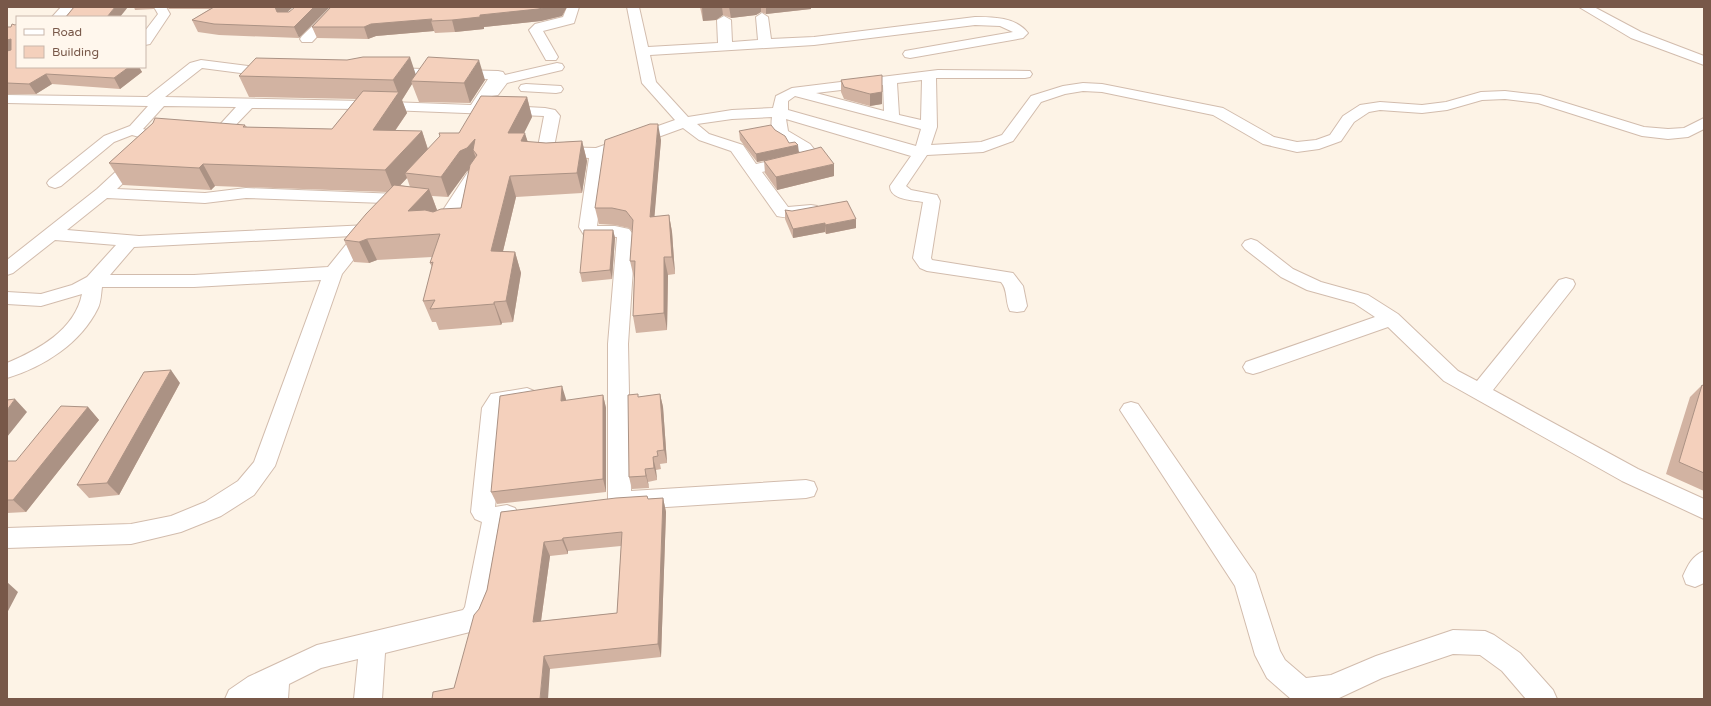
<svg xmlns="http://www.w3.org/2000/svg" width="1711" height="706" font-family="'Varela Round',sans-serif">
  <rect width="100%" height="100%" fill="#fdf3e6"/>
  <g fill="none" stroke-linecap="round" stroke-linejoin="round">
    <defs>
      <path id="minor" d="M61,7H74L65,17H52Z
        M154,7H166L170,14L150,44L145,45V31L158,14Z
        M332,7H345L312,42H302L300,39L302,36Z
        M567,7H579L574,23L543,31L558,57L556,60H546L529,30L535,24L563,17Z
        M627,7H639L648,47L718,43L717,20L724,16L731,20L732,42L758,40L756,17L762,13L768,17L771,39L814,37L975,17C993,17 1016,17 1028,33L1023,38L910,58L905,57L903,54L905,51L1013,32L1000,26L975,25L814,45L650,55L656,82L688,117L732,110L773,108L776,96L792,88L938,70L1030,71L1032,74L1030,77L1025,78H936L937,127L931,145L981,142L1002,135L1031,96L1063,86L1083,83L1102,84L1223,108L1274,137L1297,142L1316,140L1330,135L1343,116L1360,105L1380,102L1422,105L1446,102L1481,92L1505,91L1540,95L1644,127L1668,129L1684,128L1704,118V129L1688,137L1668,139L1642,136L1538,103L1505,99L1482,100L1447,110L1422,113L1380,110L1369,112L1354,122L1341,141L1319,149L1297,152L1263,144L1213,115L1102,92L1083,91L1065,94L1041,102L1013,141L983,152L927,155L906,186L911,190L937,195L940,201L931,258L932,260L1013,273L1023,286L1027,306L1024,311L1017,312L1010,311C1005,302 1008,289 1001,282L927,271L920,268L913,258L923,202C913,200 890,200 890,186L911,156L786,119L788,131L810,144L818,154L814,160L762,172L788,207L811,205L817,206L820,210L817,214C803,217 791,219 777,216L731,151L699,140L683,128L606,156L597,226H615L629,229L635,237L628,344L631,491L806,480L814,482L817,489L814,496L806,498L620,510L612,508L608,501V344L617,237L584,235L579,227L589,158L539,155L537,152L544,116L363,109L252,108L227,134L235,140L232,143L227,145L213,141L210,138L215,130L236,107L164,106L143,129L161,134L166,140L165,143L117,189L205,193L246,188L398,194L404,195L406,199C401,207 395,212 385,210L383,206L384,203L246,198L205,203L107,198L67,230L139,236L368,225L374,226L377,230L342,274L275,466L254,495L221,516L181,532L131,544L7,548V528L131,524L171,516L205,502L238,481L254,462L321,280L194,287H102C101,294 101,302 98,308C81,343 44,367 7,378V363C38,350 75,330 82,294L41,306L7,304V292L41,294L72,285L87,277L116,245L55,240L13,273L7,275V260L97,189L150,140L132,135L114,142L61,186L55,188L49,186L47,183L49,180L104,136L130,126L148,106L7,103V95L147,97L190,63L201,60L272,69L277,70L279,73L277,76L272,77L202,68L165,97L363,101L471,105L488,79L387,76L382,75L380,72L382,69L387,68L498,71L503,72L505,75L557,63L562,64L564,67L562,70L507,83L498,95L492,96L486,105L545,108L555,110L560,116L554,147L596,148L675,120L642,83ZM922,80L921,120L899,115L897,83ZM883,85L884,111L816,93ZM795,96L921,129L916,146L788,110V101ZM772,117C768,145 789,139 802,154L756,164L743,145L709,134L697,124L732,119ZM353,236L328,267L194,275H110L134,247Z
        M1579,7H1594L1641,32L1704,56V65L1631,38Z
        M526,84L561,86L563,89L561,92L556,93L521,91L519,88L521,85Z
        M474,170L480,172L482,175L450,227L447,231L441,232L435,231L432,227L466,175L468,172Z
        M1251,239L1257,241L1293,269L1321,282L1368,295L1398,314L1458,371L1477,381L1559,280L1566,278L1573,280L1575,284L1573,288L1493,390L1638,469L1704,499V519L1622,481L1444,381L1388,327L1260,372L1253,374L1246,372L1243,367L1246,362L1375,317L1354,303L1307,290L1281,277L1245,249L1242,245L1245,241Z
        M527,388L534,391L537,396L534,401L505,407L504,409L495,507L507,505L515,508L519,515L515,522L505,525C502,546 495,606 485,622C481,627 476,629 470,632L385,653L382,699H354L358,659L321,668L289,684L288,699H225L229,690L248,677L317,645L463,610L465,607L482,522L475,519L471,512L482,408L491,394Z
        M1131,402L1138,404L1255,574L1280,651L1285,660L1306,678L1331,675L1376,656L1453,630L1485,631L1494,635L1520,653L1553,690L1557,699H1526L1502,671L1480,655L1453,654L1382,678L1337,699H1291L1267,678L1255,655L1235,586L1120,410L1124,404Z
        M1704,551V583L1695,587L1686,584L1683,576C1688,565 1692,556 1704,551Z"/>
    </defs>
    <use href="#minor" stroke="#d2bcad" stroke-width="2"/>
    <use href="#minor" fill="#fff" fill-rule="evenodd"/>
  </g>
  <path fill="#d2b3a2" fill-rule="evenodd" d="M134,7H154V9L135,10Z
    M167,7H293L287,12H289L299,38L219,35L198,32L192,20L210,9H169Z
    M331,7H567L562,16L541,21L484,27V29L455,32L435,33L434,31L376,36L368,39L317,38L312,27Z
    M700,7H811V9L766,14L761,12L756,15L731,18L723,15L716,20L703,21Z
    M7,27L17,67H139L142,72L120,89L52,84L36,94H7Z
    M416,74L485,80L470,103L419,102L412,84L402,100L407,113L395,131H422L428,149L527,97L532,117L524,133L528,142L546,143L582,141L587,161L582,193L516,197L503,251L515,252L521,273L513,322L502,323L501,325L439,330L436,322H432L423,301L432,267L430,263L432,257L377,260L369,263L354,262L344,240L387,192L215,186L211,190L123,185L109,163L153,123L245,125L247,127L332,129L356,99L249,97L239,76ZM469,170L461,208L435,212L437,210L432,196L448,197L467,171ZM407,178L410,187L400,185Z
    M841,80L882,92V104L870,106L844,99L841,92Z
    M775,130L799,153L834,176L777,190L765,173L764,161L757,162L740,140L739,131Z
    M661,140L654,217L669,215L672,232L675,274L668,275L667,330L636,333L633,316L634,278L630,261L632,231L629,228L615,225L599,224L595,208Z
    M785,210L856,228L826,234L825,232L793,238L785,219Z
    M613,230L615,238L612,279L582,282L580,273Z
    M180,383L119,495L89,498L77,485Z
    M1702,385L1704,386V491L1666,474L1690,397Z
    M660,394L663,407L667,463L660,464L661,469L656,470L657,480L648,482L649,488L632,489L629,477L639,397Z
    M603,395L606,408V492L497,504L491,492L566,399V401Z
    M88,407L99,420L26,512L7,513V461H16Z
    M647,496L648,499L663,498L666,512L661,657L550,669L454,688L479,609L487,590L501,512ZM621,546L617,613L541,621L550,556L568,554V551Z"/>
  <path fill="#ab9284" d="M115,7H128L120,17H107Z
    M275,7H293L280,19L282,24Z
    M314,7H330L299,38L294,27Z
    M548,7H567L562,16L541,21L484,27V29L455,32L452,20L480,15Z
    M702,7H722L723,15L716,20L703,21Z
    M729,7H761V12L756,15L731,18Z
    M766,7H811V9L766,14Z
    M432,19L431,21L434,31L376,36L368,39L364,27L371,24Z
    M11,39L17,47L7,52V40Z
    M410,57L417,78L411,81L412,84L402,100L407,113L381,151L373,130L398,93L393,80Z
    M479,60L485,80L470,103L464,83Z
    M129,67H139L142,72L120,89L114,78Z
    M46,74L52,84L36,94L29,84Z
    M882,92V104L870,106V94Z
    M527,97L532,117L514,153L508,133Z
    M658,124L661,140L653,234L650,217Z
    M422,131L429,153L405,173L407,178L394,192L385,170Z
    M525,133L531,153L521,141Z
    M475,139L477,155L473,150L478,164L474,169L467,171L448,197L441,177L460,151Z
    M582,141L587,161L582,193L577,173Z
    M798,145L799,153L757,162L756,154Z
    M203,164L215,186L211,190L199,168Z
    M834,164V176L777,190L776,177Z
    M510,176L516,197L498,272L491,251Z
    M429,189L437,210L417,232L408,211Z
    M669,215L672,232L675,274L672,257Z
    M856,219V228L826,234L825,225Z
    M825,223V232L793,238V229Z
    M613,230L615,238L612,279L610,270Z
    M367,239L377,260L369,263L359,242Z
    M515,252L521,273L513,322L506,301Z
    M664,257L668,275L667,330L664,313Z
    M494,302L502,323L501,325L494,304Z
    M171,370L180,383L119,495L107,483Z
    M562,386L566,399L565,414L561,401Z
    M660,394L663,407L667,463L664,450Z
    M603,395L606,408V492L603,479Z
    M15,399L27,412L7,437V410Z
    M88,407L99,420L26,512L13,500Z
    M653,457L656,470L657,480L654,468Z
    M645,469L648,482L649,488L646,476Z
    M663,498L666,512L661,657L658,644Z
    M563,538L568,551V554L562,540Z
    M544,542L550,556L539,635L533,622Z
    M7,582L18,592L7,613Z
    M544,656L550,669L548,699H540Z"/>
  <path fill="#f4d0bc" stroke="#ab9284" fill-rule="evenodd" d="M74,7H115L107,17H66Z
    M214,7H275L277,12H289L295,7H314L294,27L214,24L192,20Z
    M331,7H548L538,9L480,15V17L452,20L431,21L432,19L371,24L364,27H312Z
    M12,24L15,25L17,24V67H129L114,78L46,74L29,84L7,83V51L11,50V39L7,40V27H11Z
    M363,57H410L393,80L239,76L256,58L347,60Z
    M428,57L479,60L464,83L411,81Z
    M882,75V92L870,94L844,87L841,80Z
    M363,91L399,92L373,130L422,131L385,170L203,164L199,168L109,163L153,123L155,118L245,125L243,127L332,129Z
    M481,96L527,97L508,133H525L521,141L546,143L582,141L577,173L510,176L491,251L515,252L506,301L494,302V304L430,309L435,300L423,301L433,262L430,263L440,234L367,239L359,242L344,240L366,214L394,185L429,189L408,211L425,210L433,212L441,209L461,208L470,165L477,155L473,150L475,139L467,148L460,151L441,177L405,173L440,136L439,133H459Z
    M650,124H658L650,217L669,215L672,257H664V313L633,316L635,261H630L633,220L626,211L612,208H595L605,140Z
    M771,125L775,130L785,136L789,143L795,142L798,145L756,154L739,131Z
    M821,147L834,164L776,177L764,161L814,149Z
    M847,201L856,219L825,225V223L793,229L785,210L792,211Z
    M584,230H613L610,270L580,273Z
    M171,370L107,483L77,485L144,372Z
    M1702,385L1704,386V473L1679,462Z
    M562,386L561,401L603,395V479L491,492L500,396Z
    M638,394V397L660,394L664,450L657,451L658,456L653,457L654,468L645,469L646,476L629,477L628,395Z
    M15,399L7,410V400Z
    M61,406L88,407L13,500H7V461H16Z
    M647,496L648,499L663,498L658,644L544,656L540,699H432L433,692L454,688L474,615L479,609L487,590L501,512L616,498ZM622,532L617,613L533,622L544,542L562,540L563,538Z"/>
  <rect width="1711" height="706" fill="none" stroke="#785849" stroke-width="16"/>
  <rect x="16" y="16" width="130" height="52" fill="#fff7ed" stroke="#c9b7ab"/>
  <rect x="24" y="29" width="20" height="6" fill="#ffffff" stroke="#c9b7ab"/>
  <text x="52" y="36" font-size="12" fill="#785849">Road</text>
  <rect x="24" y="46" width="20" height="12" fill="#f4d0bc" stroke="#c9b7ab"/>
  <text x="52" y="56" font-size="12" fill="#785849">Building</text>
</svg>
